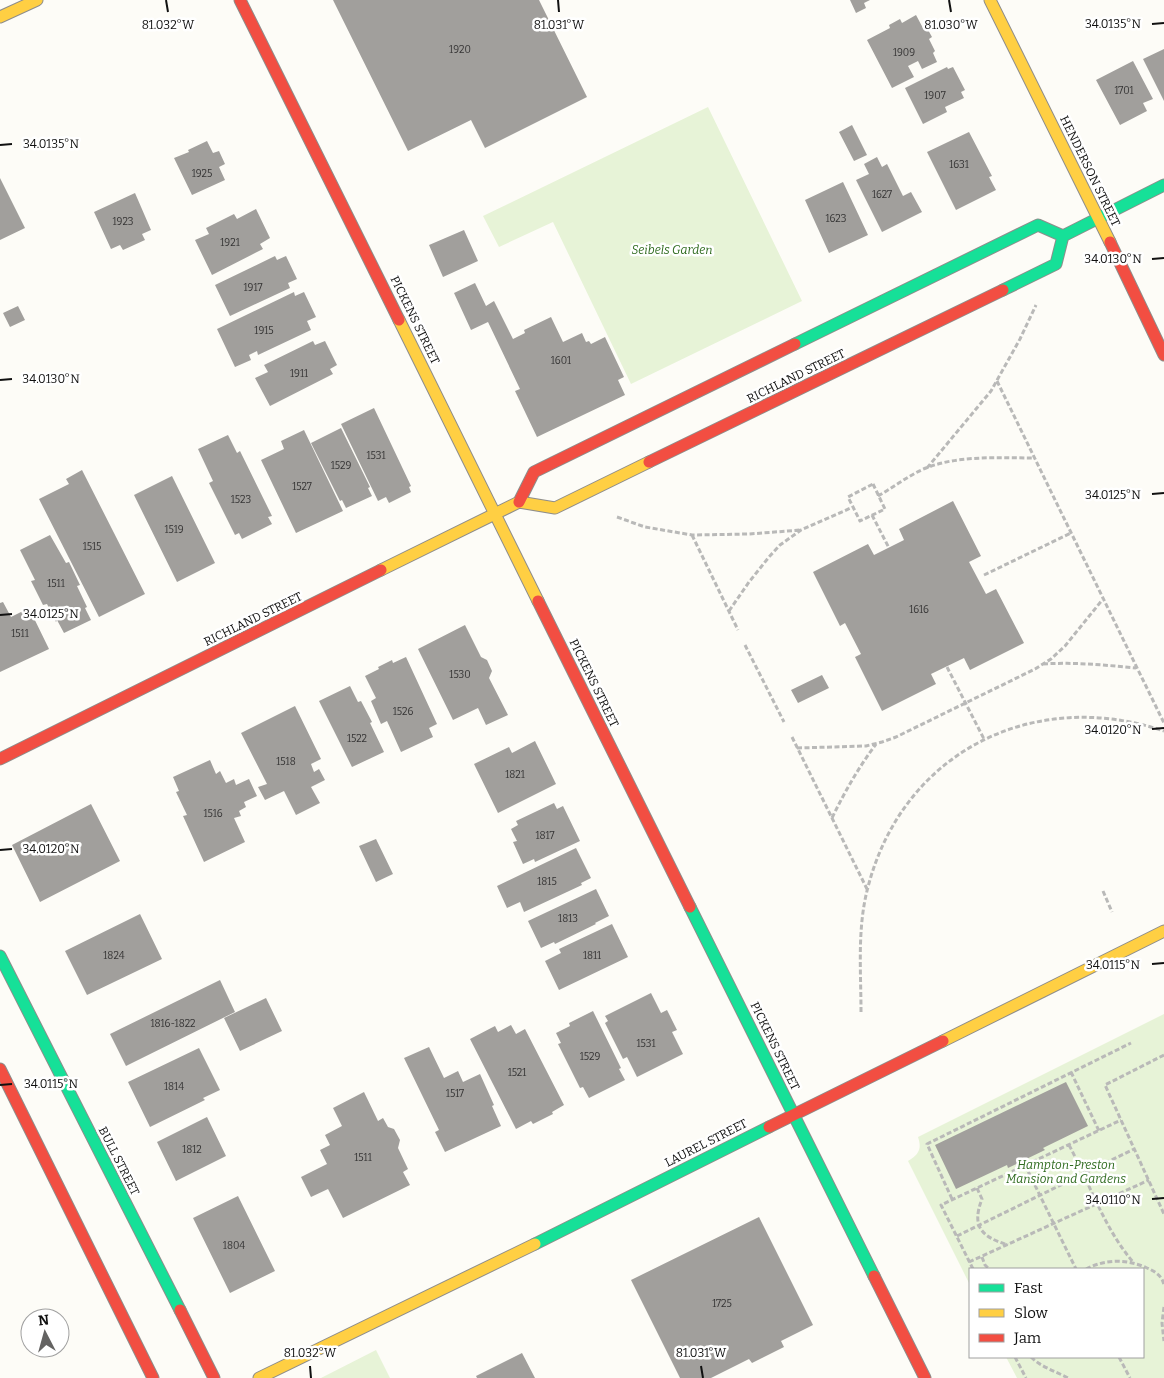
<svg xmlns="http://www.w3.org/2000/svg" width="1164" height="1378" font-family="Bitter,serif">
  <rect width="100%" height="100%" fill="#fdfcf7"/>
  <path fill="#e7f3d7" d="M708,107L802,301L631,384L553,222L499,247L483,216Z
    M1164,1014V1378H1017L1006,1357H1143V1269H970V1285L908,1161C919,1154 922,1149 918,1137Z
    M376,1350L390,1378H321Z"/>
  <path fill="#a19f9c" d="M333,0H539L587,97L485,148L471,120L408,151Z
    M850,0H870L864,3L866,8L856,13Z
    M916,15L924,30L927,28L932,37L929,39L935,51L933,53L937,62L922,69L918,61L908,66L914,77L892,88L867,40L890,28L889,25L900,19L902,23Z
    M1164,49V101L1143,59Z
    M1133,61L1153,99L1143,103L1147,111L1120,125L1096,80Z
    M947,67L948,69L953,67L965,90L961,92L964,98L945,107L947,112L923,124L905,88Z
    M852,125L867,155L854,161L839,132Z
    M969,132L992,176L989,177L996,190L956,210L927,152Z
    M207,141L213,153L219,151L225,164L219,167L225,180L192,195L174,158L189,152L188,150Z
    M877,157L882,167L887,164L903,196L911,192L922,212L882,232L856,180L869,174L864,164Z
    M0,178L25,228L0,240Z
    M843,182L868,235L829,253L805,200Z
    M135,193L151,230L142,234L145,240L123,250L120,245L111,249L94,212Z
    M256,209L270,238L260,244L263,249L212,275L195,240L209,234L206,228L234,214L237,219Z
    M464,230L478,261L443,277L429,245Z
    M275,256L277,260L286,256L297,279L288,283L290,288L230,316L215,285Z
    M475,283L486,306L494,301L513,339L525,333L524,330L551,317L563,342L582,333L586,342L589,341L591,344L605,337L624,377L618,380L625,395L537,437L515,391L520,389L488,322L471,330L454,293Z
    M294,292L295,296L304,292L316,317L307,321L311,330L258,355L257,351L249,355L251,360L235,367L217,329Z
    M18,306L25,320L10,327L3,313Z
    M313,341L315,345L325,341L337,365L330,369L333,374L270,406L255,378L268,372L264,365Z
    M374,408L411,486L409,487L411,492L389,503L386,497L378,501L341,424Z
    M341,428L370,487L368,488L372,496L346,508L342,500L340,501L311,443Z
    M304,430L343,511L296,533L261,460L284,449L281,441Z
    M228,435L237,453L240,451L272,516L268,517L272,524L242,539L239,533L235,535L209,483L213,481L198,449Z
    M82,470L145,594L99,617L39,499L69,484L66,479Z
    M172,476L215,563L177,582L134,495Z
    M953,501L981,556L969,562L986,594L996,589L1024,643L970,670L964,658L931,674L936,684L882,711L855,657L861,654L845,623L840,626L813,572L868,544L874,555L904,540L899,529Z
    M50,535L66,563L69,562L80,585L77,586L87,607L85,608L91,620L64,633L57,620L56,622L47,604L43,605L31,581L35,580L20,550Z
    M3,602L11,617L29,608L49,649L0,672V603Z
    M465,625L481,657L487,660L492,671L489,678L508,715L486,725L478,708L453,720L418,649Z
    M406,657L437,724L429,728L433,737L401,752L387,721L381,724L371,701L376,698L365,676L379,669L378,667L392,660L393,663Z
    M822,675L829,688L798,703L791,690Z
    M350,686L358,702L361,701L372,722L370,723L384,752L352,767L319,701Z
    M295,706L321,759L311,764L314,772L319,769L325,780L311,787L320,803L296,815L284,791L265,800L258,787L267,784L241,733Z
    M535,741L556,784L498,813L474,764L509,747L512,753Z
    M210,760L216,774L220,771L226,783L234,779L236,785L249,779L257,796L244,802L246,807L239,811L241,816L234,818L245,842L204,862L183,816L187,815L176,792L179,791L173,777Z
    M554,803L557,809L563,806L580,841L535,862L534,859L523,864L513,842L517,841L511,829L518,825L516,821Z
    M91,804L120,861L40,902L12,845Z
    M376,839L393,874L376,882L359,846Z
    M576,848L591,878L581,883L582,885L524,912L520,902L507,908L497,886Z
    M596,889L609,916L595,923L596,924L555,944L554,942L541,948L528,921Z
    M140,914L162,959L87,995L65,951Z
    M612,924L628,957L559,990L545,961L561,953L559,949Z
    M220,980L235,1012L126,1066L110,1034Z
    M651,993L661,1013L667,1010L677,1030L672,1032L683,1054L637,1077L627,1057L623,1059L605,1023L608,1021L605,1016Z
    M266,998L282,1031L240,1051L224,1018Z
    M593,1011L621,1068L619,1069L625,1080L589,1098L583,1087L580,1088L558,1044L561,1043L556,1033L570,1026L569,1023Z
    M511,1025L516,1034L525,1029L564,1105L552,1112L553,1114L533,1124L531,1121L516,1129L470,1039L495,1026L498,1032Z
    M429,1047L444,1078L458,1071L463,1082L480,1074L494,1105L492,1106L501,1126L445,1152L435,1132L439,1130L404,1058Z
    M199,1048L220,1090L203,1098L205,1100L150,1127L128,1082Z
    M1066,1082L1088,1126L1043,1148L1045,1150L1008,1168L1007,1165L956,1189L935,1145Z
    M364,1092L378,1121L383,1118L388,1127L394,1129L400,1140L398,1148L408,1169L403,1172L410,1185L343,1218L328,1189L311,1197L301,1177L327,1164L320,1150L330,1145L325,1135L342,1126L333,1108Z
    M207,1117L226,1156L176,1181L157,1142Z
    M238,1196L275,1271L230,1293L193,1218Z
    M759,1217L813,1325L781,1341L784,1347L752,1363L749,1359L711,1378H680L631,1280Z
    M522,1353L535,1378H477L476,1376Z"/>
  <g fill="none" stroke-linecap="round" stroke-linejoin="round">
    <defs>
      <path id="fast" d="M1003,290L1056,264L1063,236L1164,185
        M795,344L1038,225L1063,236
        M690,907L874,1276
        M0,956L180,1310
        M535,1244L769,1127"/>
      <path id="slow" d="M990,0L1110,242
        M0,17L37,0
        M399,320L538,601
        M381,570L519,502L555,508L649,462
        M943,1041L1164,931
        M259,1378L535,1244"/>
      <path id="jam" d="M240,0L399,320
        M1110,242L1164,355
        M649,462L1003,290
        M519,502L534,472L795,344
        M538,601L690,907
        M0,759L381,570
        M0,1069L153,1378
        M769,1127L943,1041
        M874,1276L925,1378
        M180,1310L214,1378"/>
    </defs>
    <use href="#fast" stroke="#8e8d8b" stroke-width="13"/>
    <use href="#slow" stroke="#8e8d8b" stroke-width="13"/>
    <use href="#jam" stroke="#8e8d8b" stroke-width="13"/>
    <path stroke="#b9b9b8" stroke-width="3" stroke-dasharray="5 2.5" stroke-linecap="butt" d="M997,381L1164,723
      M927,468L991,391L1020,339L1036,305
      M873,484L885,509L860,521L848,497Z
      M878,496C894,487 909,475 926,468C959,455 999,458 1035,458
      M872,515L889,548
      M617,517L645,527L692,535L749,534L801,530
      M692,535L738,630
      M984,575L1071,533
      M729,611L749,582L769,557L780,545L801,530L853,507
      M745,645L784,722
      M1043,664C1074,662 1105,665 1136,668
      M947,667L984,739
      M792,737L867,889
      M797,748L866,746L882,742L896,737L1035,669L1051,659L1065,646L1103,599
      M832,818C845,791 859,767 876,744
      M1103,891L1112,912
      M861,1012C861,970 857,928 868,887C903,752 1033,687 1164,731
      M1164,1055L1105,1085L1164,1214
      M1071,1072L1099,1131
      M1069,1145C1090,1184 1104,1228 1133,1262
      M1025,1165L1076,1269
      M977,1188L982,1199C971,1227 982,1237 1008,1245
      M952,1199L927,1144L1131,1043
      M957,1236L1134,1149
      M982,1257L985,1265L989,1269
      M969,1262L1149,1180
      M973,1269L941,1205L1121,1120
      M1086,1269C1106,1259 1125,1259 1145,1267C1154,1271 1162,1275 1164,1285
      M1164,1307L1162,1323L1164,1341
      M1015,1357L1026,1378
      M1031,1357C1041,1367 1055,1371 1068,1378
      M1119,1357L1130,1378"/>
    <use href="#fast" stroke="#16e098" stroke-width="11"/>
    <use href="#slow" stroke="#ffcf43" stroke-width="11"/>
    <use href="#jam" stroke="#f24e42" stroke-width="11"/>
  </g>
  <path fill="none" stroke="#111" stroke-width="2" d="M166,0L168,12M558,0L559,12M949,0L951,12M1152,24L1164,23M0,145L12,144M1152,259L1164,258M0,380L12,379M1152,494L1164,493M0,615L12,614M1152,729L1164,728M0,850L12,849M1152,964L1164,963M0,1085L12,1084M1152,1199L1164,1198M310,1366L311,1378M701,1366L703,1378"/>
  <g text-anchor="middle" stroke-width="5" stroke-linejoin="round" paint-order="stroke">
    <g font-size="10" fill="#353434">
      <text x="460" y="53">1920</text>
      <text x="904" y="56">1909</text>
      <text x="1124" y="94">1701</text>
      <text x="935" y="99">1907</text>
      <text x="959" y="168">1631</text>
      <text x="202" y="177">1925</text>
      <text x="882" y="198">1627</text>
      <text x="836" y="222">1623</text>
      <text x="123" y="225">1923</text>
      <text x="230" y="246">1921</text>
      <text x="253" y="291">1917</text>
      <text x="264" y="334">1915</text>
      <text x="561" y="364">1601</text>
      <text x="299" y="377">1911</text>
      <text x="376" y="459">1531</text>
      <text x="341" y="469">1529</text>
      <text x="302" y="490">1527</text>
      <text x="241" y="503">1523</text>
      <text x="174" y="533">1519</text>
      <text x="92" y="550">1515</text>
      <text x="56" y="587">1511</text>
      <text x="919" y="613">1616</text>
      <text x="20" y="637">1511</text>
      <text x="460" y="678">1530</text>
      <text x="403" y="715">1526</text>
      <text x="357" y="742">1522</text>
      <text x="286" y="765">1518</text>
      <text x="515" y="778">1821</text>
      <text x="213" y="817">1516</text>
      <text x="545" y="839">1817</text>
      <text x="547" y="885">1815</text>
      <text x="568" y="922">1813</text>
      <text x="114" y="959">1824</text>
      <text x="592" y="959">1811</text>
      <text x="173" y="1027">1816-1822</text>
      <text x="646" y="1047">1531</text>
      <text x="590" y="1060">1529</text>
      <text x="517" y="1076">1521</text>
      <text x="174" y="1090">1814</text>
      <text x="455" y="1097">1517</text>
      <text x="192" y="1153">1812</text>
      <text x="363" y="1161">1511</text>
      <text x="234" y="1249">1804</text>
      <text x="722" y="1307">1725</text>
    </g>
    <g font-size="12" fill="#111" stroke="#fff">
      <text transform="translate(1090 171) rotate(64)" y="4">HENDERSON STREET</text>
      <text transform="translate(415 320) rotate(64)" y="4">PICKENS STREET</text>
      <text transform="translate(796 376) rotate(-26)" y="4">RICHLAND STREET</text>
      <text transform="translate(253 619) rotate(-26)" y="4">RICHLAND STREET</text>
      <text transform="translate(594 683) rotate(64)" y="4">PICKENS STREET</text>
      <text transform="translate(775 1046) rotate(64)" y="4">PICKENS STREET</text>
      <text transform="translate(706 1143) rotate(-27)" y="4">LAUREL STREET</text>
      <text transform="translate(119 1161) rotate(63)" y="4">BULL STREET</text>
    </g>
    <g font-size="12" font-style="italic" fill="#2f6b1f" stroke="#fff">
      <text x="672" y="254">Seibels Garden</text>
      <text x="1066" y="1169">Hampton-Preston<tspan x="1066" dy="14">Mansion and Gardens</tspan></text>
    </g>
  </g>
  <g font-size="12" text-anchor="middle" fill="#111" stroke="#fff" stroke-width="5" stroke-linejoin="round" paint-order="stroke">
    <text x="1113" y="28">34.0135°N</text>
    <text x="168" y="29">81.032°W</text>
    <text x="559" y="29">81.031°W</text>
    <text x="951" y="29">81.030°W</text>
    <text x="51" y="148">34.0135°N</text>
    <text x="1113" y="263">34.0130°N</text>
    <text x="51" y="383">34.0130°N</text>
    <text x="1113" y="499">34.0125°N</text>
    <text x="51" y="618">34.0125°N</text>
    <text x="1113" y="734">34.0120°N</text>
    <text x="51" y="853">34.0120°N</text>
    <text x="1113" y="969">34.0115°N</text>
    <text x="51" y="1088">34.0115°N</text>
    <text x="1113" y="1204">34.0110°N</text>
    <text x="310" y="1357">81.032°W</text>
    <text x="701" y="1357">81.031°W</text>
  </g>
  <rect x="969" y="1268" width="175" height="90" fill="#ffffff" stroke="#a0a0a0"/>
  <rect x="979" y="1284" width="25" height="8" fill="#16e098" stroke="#a0a0a0"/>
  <text x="1014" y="1293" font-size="15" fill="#111111">Fast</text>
  <rect x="979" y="1309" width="25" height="8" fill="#ffcf43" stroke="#a0a0a0"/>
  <text x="1014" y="1318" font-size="15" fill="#111111">Slow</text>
  <rect x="979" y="1334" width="25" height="8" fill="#f24e42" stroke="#a0a0a0"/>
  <text x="1014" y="1343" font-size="15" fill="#111111">Jam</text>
  <g transform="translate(45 1333) rotate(354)"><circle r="24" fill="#ffffff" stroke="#a0a0a0"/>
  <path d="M0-4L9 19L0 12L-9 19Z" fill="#646362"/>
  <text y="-8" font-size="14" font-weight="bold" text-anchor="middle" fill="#111111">N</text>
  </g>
</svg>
